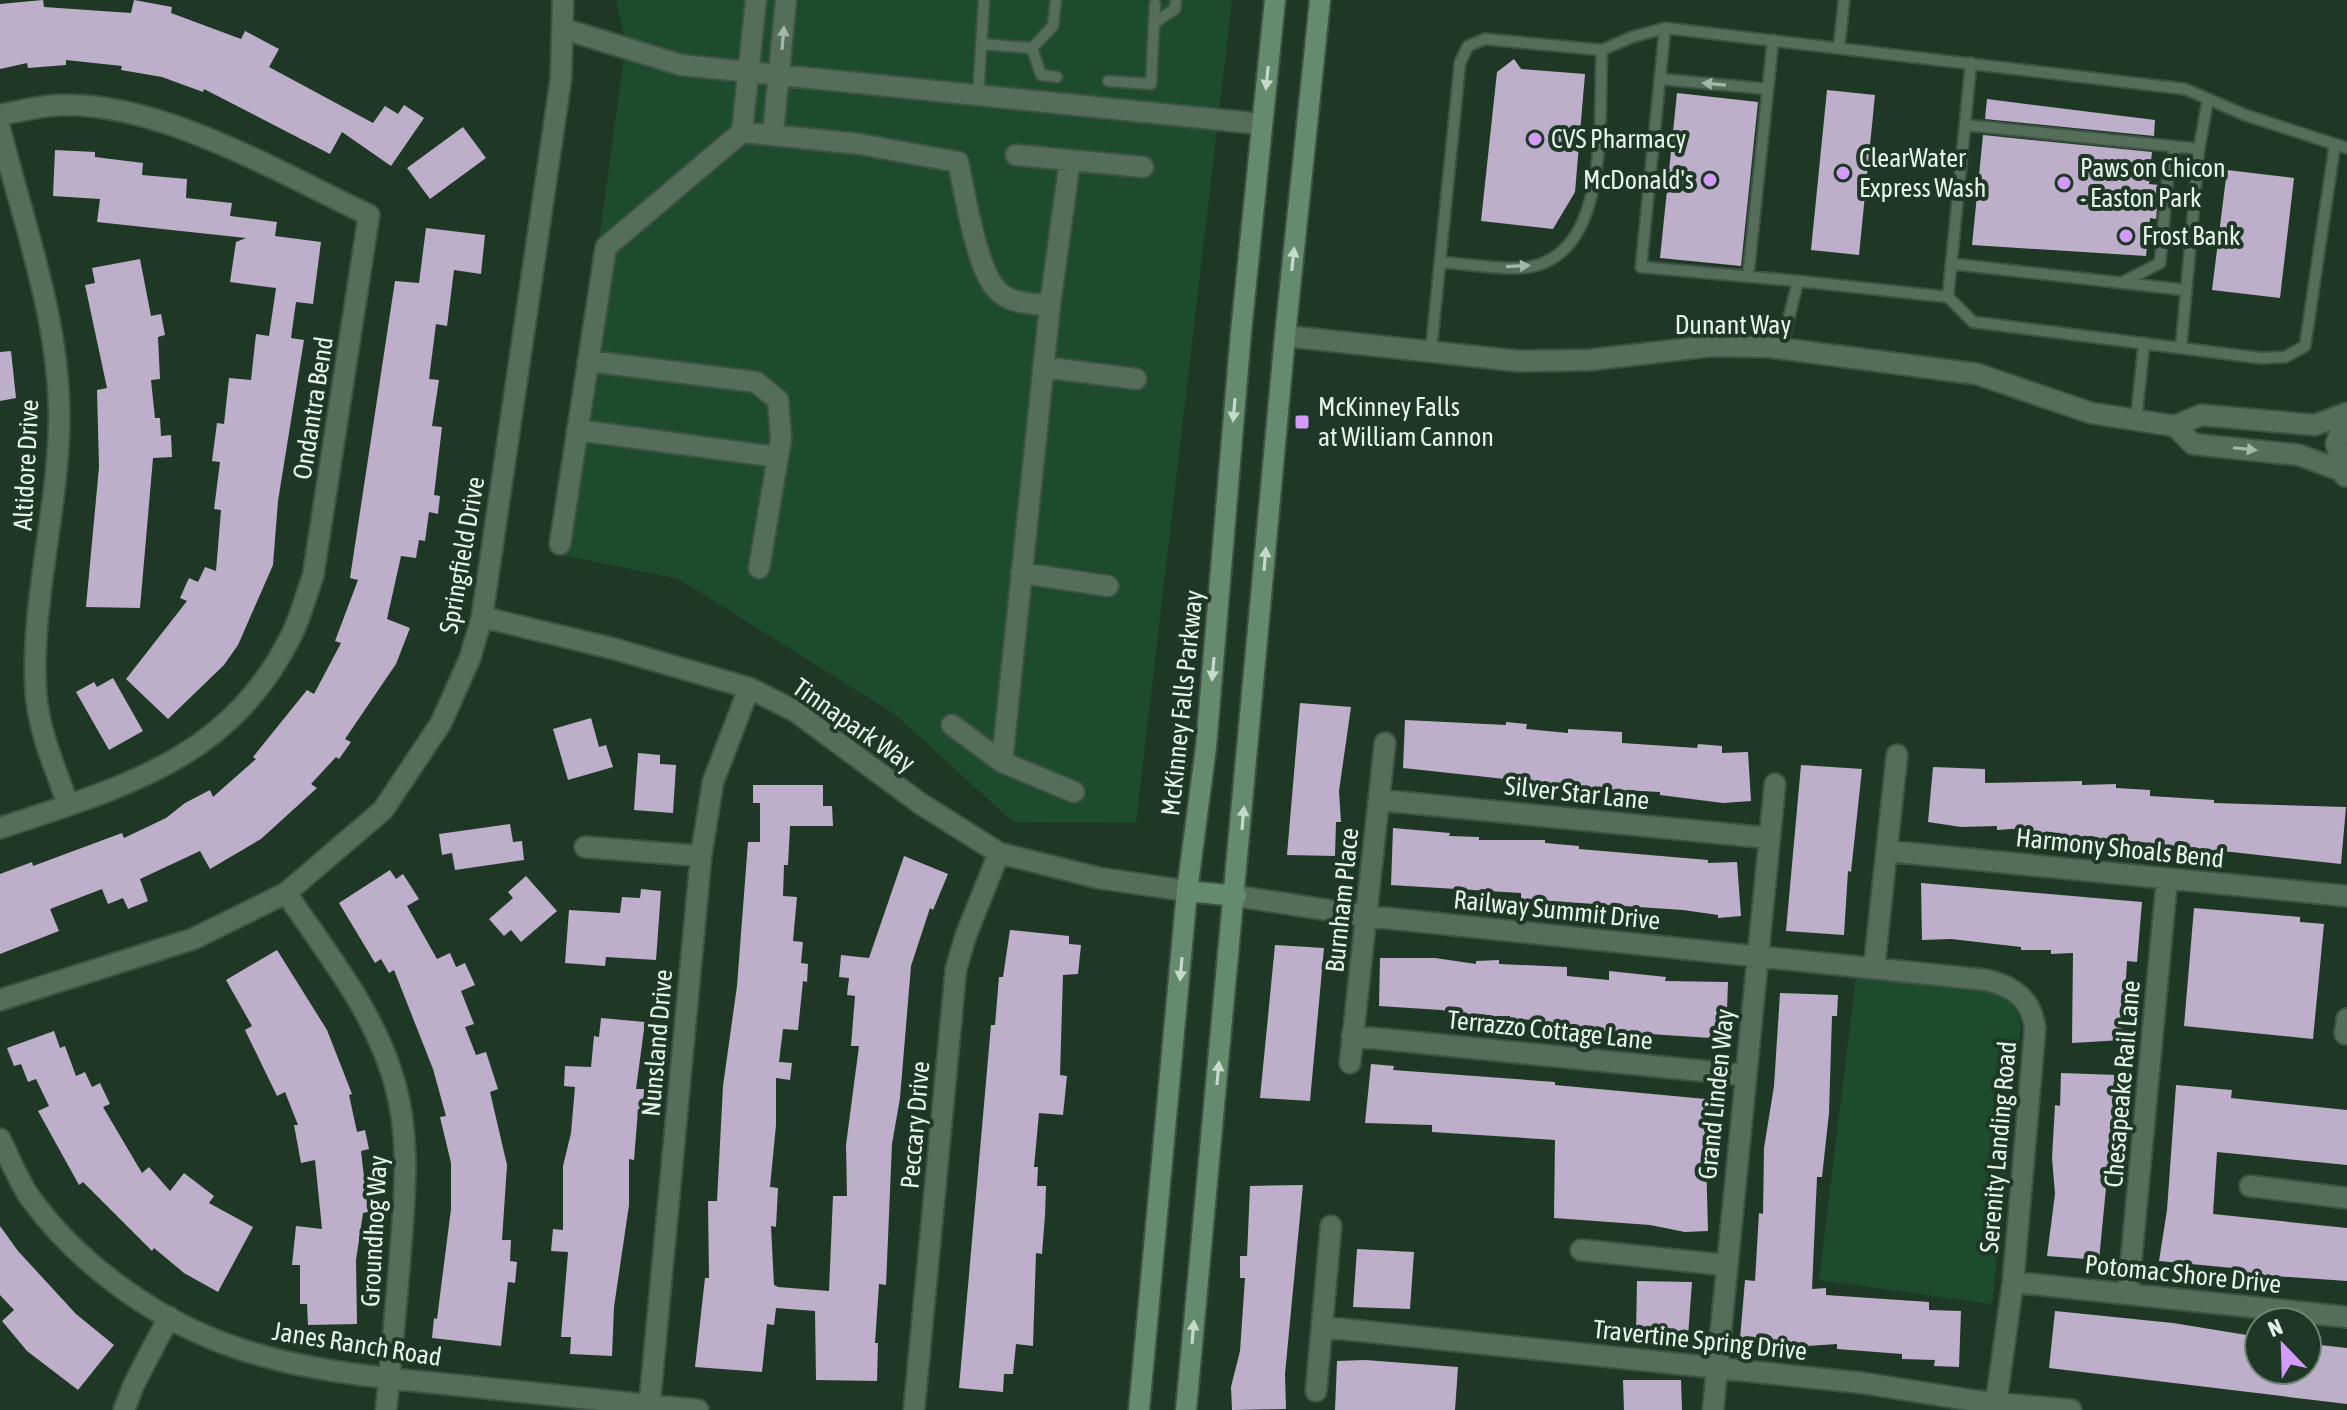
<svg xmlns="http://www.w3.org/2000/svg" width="2347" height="1410" font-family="'Asap Condensed',sans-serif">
  <rect width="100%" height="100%" fill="#1f3826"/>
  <path fill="#1d4c2d" d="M616,0H1232L1136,823L1013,822L896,715L679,579L556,554L626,43Z
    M1856,977L1994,993C2010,999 2018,1009 2021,1025L1992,1304L1819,1280Z"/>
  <path fill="#bdaeca" d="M43,0L44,7L131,13L134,0L172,7L171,13L241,39L245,31L279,49L269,67L373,123L385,106L398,114L404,105L424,118L391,166L342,132L330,154L204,89L203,92L162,77L121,70L122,66L66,60V65L28,68L27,63L0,69V4Z
    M1514,59L1521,69L1585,74L1575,192L1553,229L1481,221L1497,72Z
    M1827,90L1875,95L1859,255L1811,250Z
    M1677,93L1758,102L1741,266L1660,258Z
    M1987,99L2155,120L2154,136L1985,119Z
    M463,127L486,158L430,199L407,168Z
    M1983,135L2152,152L2149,184L2159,185L2156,219L2150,218L2146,256L1972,245Z
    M55,150L95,152V157L143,163L142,175L187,179L186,198L232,203L230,216L277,222L275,236L321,242L313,304L296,302L291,338L304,340L278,501L273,565L238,645L224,665L168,719L126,679L187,601L180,598L189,578L198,582L205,567L216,571L221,510L214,509L220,462L212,461L217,423L224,424L229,378L251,380L256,334L269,336L276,288L230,282L236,242L246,238L97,222L100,199L53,196Z
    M2227,170L2294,178L2280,298L2212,290Z
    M426,228L485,235L481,274L454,270L447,326L436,324L429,379L439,380L432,426L442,427L434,495L440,496L438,514L429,512L425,541L419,540L416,558L401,556L387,619L410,628L396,664L345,739L351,742L339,759L336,757L311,784L317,788L261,839L210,869L200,851L140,879L148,901L128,909L123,898L108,904L102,889L50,909L59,931L0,954V874L32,862L33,866L122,833L124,838L166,818L185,803L210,790L213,797L256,759L253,757L307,690L314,694L341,643L335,641L358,580L350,578L395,281L419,283Z
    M140,259L151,316L161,314L165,335L158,337L160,379L151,380L155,418H160L161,436L171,435L172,457L153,458L140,608L86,607L99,467L97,390L107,388L85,285L95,283L92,268Z
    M11,351L16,398L0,401V352Z
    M113,678L143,731L109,750L76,692L94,682L97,687Z
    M1300,703L1351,707L1339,791L1341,822H1336L1335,856L1287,855Z
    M591,718L599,747L606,745L613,767L568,780L553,729Z
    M1405,720L1506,725V722L1527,724L1526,729L1568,733V729L1622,732V743L1697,748L1698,744L1722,746V753L1748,752L1751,801L1723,803L1660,795V792L1599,789L1403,768Z
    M638,753L660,755V764L676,765L673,813L634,810Z
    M1801,765L1862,769L1851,872L1848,871L1844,935L1786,931Z
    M1933,767L1985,769V783L2082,781V785L2116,784V788L2150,790V796L2214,800V803L2346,807L2341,864L2122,840H2094V836L2059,838V834L2025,833V828L1997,830V826L1961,827L1928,822Z
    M753,785H823V806H832L833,826H790L788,865H784L783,896L797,897L793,941L803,942L801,963L808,964L807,982L803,981L798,1030L783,1029L779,1062L792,1063L790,1080L776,1078V1125L770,1187L778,1188L776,1227L771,1226L774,1285L778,1287L829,1291L833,1196H847L846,1145L859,1046H851L855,996L847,995L849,978L839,977L841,955L869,958L904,856L948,874L933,910L930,908L911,966L900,1098L892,1144L886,1285L879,1284L875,1343H878L877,1381L816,1380L815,1311L776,1308L774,1325L767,1324L762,1372L695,1367L705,1278H709L708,1201H717L723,1086L737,986L748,842H760V803H753Z
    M510,824L513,842L522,841L524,860L455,870L452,853L442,855L439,834Z
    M1393,828L1450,833L1449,836L1479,837V840H1545V843L1579,846V849L1708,860V863L1737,862L1741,916L1718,918V915L1683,910L1521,899V893L1391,885Z
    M390,870L396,879L403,874L419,899L407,906L437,959L450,953L456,967L465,963L475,985L461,991L474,1024L465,1027L476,1055L486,1052L498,1089L490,1092L507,1165L502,1240H511L510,1261L517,1262L515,1283L508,1282L501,1346L432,1338L434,1318L437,1319L451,1209V1163L440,1117L446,1116L433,1069L394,970L389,973L381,959L375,963L339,903Z
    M526,876L557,911L521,942L511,930L504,936L489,919L513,898L508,892Z
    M1921,883L2142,902L2137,962L2127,961L2124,1010H2120L2122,1040L2072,1043L2073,953L2051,954V950H2021V947L1951,939L1922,940Z
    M641,889L661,891L656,960L606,957L605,966L565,963L569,910L620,913L622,897L640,898Z
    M2194,908L2300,917V922L2324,924L2313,1039L2184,1026Z
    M1010,930L1069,936V944L1081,945L1078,974L1063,975L1060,1075L1067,1076L1063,1115L1039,1113L1034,1167H1038L1037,1186H1046L1045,1215L1042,1254L1036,1253L1033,1346L1016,1344L1013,1374H1004L1003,1392L959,1388L991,1025H995L999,977H1003Z
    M1275,945L1324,948L1310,1101L1260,1098Z
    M277,950L327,1030L352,1094L349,1095L357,1132L365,1130L369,1149L361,1151L368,1212L363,1213L356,1260L357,1324L308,1325L307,1304H300V1265H292L296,1226L322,1229L315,1160L301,1163L294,1125H298L285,1092L277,1096L245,1030L252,1026L226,980Z
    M1380,958H1435L1476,964V961L1499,960V964L1567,967V976L1609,980V971L1666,977L1665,981L1728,982L1726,1039L1604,1031V1028L1539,1023V1020L1510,1019V1016L1477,1017L1441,1010L1379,1006Z
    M1780,993L1838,995L1837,1016H1832L1829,1113L1822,1177H1817L1812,1289L1826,1288V1295L1929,1302V1310L1961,1311L1959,1367L1934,1366L1935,1360L1902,1359V1354L1837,1349V1344L1807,1346L1740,1339L1745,1280L1755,1281L1759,1213L1763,1214L1764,1148L1774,1086Z
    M601,1018L645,1022L636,1089H644L643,1110H638L634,1160L629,1159V1205L614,1307L612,1356L570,1354L571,1337H561L568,1252L551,1251L553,1229L563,1230V1166L571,1133L575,1087L564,1086L565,1066L591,1067L594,1036L599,1037Z
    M54,1031L60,1048L65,1046L76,1076L85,1072L92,1087L100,1083L110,1104L103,1107L142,1173L149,1167L170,1191L184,1173L214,1196L209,1203L253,1227L218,1292L184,1273L154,1248L152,1251L83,1182L79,1185L38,1111L49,1106L36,1079L28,1082L21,1064L14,1066L7,1048Z
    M1371,1064L1394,1066L1393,1070L1555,1082V1085L1717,1100L1715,1157H1706L1708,1231L1685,1232L1650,1225L1554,1218L1555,1140L1432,1132V1125L1365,1123Z
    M2061,1073L2117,1075L2099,1260L2047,1256L2055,1194L2052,1158L2055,1105L2060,1106Z
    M2176,1085L2232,1090L2231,1098L2347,1110V1165L2217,1152L2213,1214L2347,1228V1281L2232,1273L2233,1268L2159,1261L2167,1210Z
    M1303,1185L1285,1374L1286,1409L1232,1410L1231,1387L1240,1351L1245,1278H1240V1256H1247L1250,1186Z
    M0,1226L18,1251L76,1314L114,1345L78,1390L27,1351L2,1321L14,1310L0,1295Z
    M1357,1249L1414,1252L1410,1309L1353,1307Z
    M1637,1281L1692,1282L1688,1336L1636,1335Z
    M2055,1311L2173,1323L2259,1337V1370H2308L2311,1344L2347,1348V1404L2049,1368Z
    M1365,1360L1458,1367L1455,1410H1335L1337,1361Z
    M1623,1380H1681L1682,1410H1624Z"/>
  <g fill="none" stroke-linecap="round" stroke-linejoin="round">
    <defs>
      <path id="lane" d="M1154,23L1175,9L1176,0
        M1665,28L1641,267L1798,281
        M981,44L1032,48
        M1032,48L1053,26L1056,0
        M1032,48L1041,75L1057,77
        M1839,48L1844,0
        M1660,79L1768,89
        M1108,81L1151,84L1155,4
        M978,96L984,0
        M1965,125L2199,149L2181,348
        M2199,149L2208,99
        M1441,262C1466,264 1494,269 1520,268C1613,263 1598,116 1602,50
        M1953,264L2186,290
        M1748,277L1773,40
        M2123,282L2160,263L2169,165L2177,147
        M1948,297L1971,63
        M1781,349L1798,281L1948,297L1973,322L2260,358L2285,357L2305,346L2335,144
        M1431,351L1460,63L1468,46L1485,39L1602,50L1632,37L1665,28L2185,89L2245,115L2347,148
        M2136,421L2144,343"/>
      <path id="street" d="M564,29L681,65L1262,124
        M0,115C16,112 32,108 48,106C150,95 279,173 369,215L313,576C306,595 301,616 292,634C230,760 123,787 0,828
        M0,129C24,225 62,327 59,427C57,515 30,608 36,694C39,733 56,769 68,805
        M742,132L756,0
        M773,133L786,0
        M1016,155L1143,167
        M1050,305L1070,160
        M1285,336L1518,361L1589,360L1711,346L1770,347L1977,374L2091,413L2175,426L2201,415L2315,425L2347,413
        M588,361L756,382L778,400L781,439L759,568
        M1043,367L1136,379
        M2175,426L2193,444L2299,455L2342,471
        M577,430L777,457
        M2345,476L2336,444L2347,413
        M560,544L606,247L742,132L859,144L958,162C965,193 976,267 996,289C1009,304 1032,304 1050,305L1002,762L1074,792
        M1021,573L1108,586
        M482,617L615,649L749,688L795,711L921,804L999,853L1099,878L1187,891
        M952,725L1002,762
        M1379,800L1769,838
        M585,847L701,856
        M1887,851L2347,896
        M286,893C324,949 370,1006 391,1071C413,1136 404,1203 399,1270C395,1317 391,1364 386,1410
        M1236,896L1366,916L1986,980C2013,986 2032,999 2035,1029L2013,1282L1995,1410
        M1874,968L1897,755
        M0,1000L193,939L286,893L383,810L441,723L470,658L482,617L561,78L563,0
        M2345,1034L2347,1019
        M1352,1036L1743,1075
        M1350,1063L1385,743
        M0,1139C10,1158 18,1181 31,1199C81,1267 160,1323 240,1349C309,1372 384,1378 456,1385C537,1393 618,1401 698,1410
        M2250,1186L2347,1198
        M1581,1250L1725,1265
        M2013,1282L2347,1317
        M2128,1294L2167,879
        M1322,1327L1863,1383L1976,1401L2071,1410
        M1316,1391L1331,1226
        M124,1410L134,1384L169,1317
        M649,1410L701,856L713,782L749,688
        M914,1410L956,969L966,935L999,853
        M1713,1410L1775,784"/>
      <path id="secondary" d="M1187,891L1236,896
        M1139,1410L1187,891L1206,747L1241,332L1275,0
        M1186,1410L1285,336L1320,0"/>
    </defs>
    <use href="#lane" stroke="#3d5243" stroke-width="14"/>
    <use href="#street" stroke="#3d5243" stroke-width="24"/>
    <use href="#secondary" stroke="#3d5243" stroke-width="24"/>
    <use href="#lane" stroke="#546e5a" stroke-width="10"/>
    <use href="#street" stroke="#546e5a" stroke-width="20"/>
    <use href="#secondary" stroke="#648b6e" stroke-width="20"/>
  </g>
  <defs><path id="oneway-solid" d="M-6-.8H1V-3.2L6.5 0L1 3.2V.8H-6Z" transform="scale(2)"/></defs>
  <g fill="#a4b8a9">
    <use href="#oneway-solid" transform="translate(783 38) rotate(-85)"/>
    <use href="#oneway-solid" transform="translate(1714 84) rotate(-175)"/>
    <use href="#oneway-solid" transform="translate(1518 266) rotate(-3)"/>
    <use href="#oneway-solid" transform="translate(2245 449) rotate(6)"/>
  </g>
  <g fill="#c6daca">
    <use href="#oneway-solid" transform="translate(1267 78) rotate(96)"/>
    <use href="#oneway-solid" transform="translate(1293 259) rotate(-84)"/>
    <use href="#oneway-solid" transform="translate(1234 410) rotate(95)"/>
    <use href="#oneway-solid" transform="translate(1265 559) rotate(-85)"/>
    <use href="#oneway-solid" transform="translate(1213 669) rotate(95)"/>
    <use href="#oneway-solid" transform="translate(1243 818) rotate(-85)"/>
    <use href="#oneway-solid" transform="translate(1181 969) rotate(95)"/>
    <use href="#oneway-solid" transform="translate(1218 1073) rotate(-85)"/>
    <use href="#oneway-solid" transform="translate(1193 1332) rotate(-85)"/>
  </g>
  <g fill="#d39cfc" stroke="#1f3826" stroke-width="3">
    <circle cx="1535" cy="139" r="8"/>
    <circle cx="1843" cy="173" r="8"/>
    <circle cx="1710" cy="180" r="8"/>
    <circle cx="2064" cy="183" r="8"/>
    <circle cx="2126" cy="236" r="8"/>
    <rect x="1294" y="414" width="16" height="16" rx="4"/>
  </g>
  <g text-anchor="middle" stroke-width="8" stroke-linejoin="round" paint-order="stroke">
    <g font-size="26" fill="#e6f5e9" stroke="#1f3826" text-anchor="start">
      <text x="1551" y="148">CVS Pharmacy</text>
      <text x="1859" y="167">ClearWater<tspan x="1859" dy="30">Express Wash</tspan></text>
      <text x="2080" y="177">Paws on Chicon<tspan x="2080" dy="30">- Easton Park</tspan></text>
      <text x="1694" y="189" text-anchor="end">McDonald's</text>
      <text x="2142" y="245">Frost Bank</text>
      <text x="1318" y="416">McKinney Falls<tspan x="1318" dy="30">at William Cannon</tspan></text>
    </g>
    <g font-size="26" fill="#e6f5e9" stroke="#1f3826">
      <text x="1733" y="334">Dunant Way</text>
      <text transform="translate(313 408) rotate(-81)" y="9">Ondantra Bend</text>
      <text transform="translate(26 465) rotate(-87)" y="9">Altidore Drive</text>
      <text transform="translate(462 555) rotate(-80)" y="9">Springfield Drive</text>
      <text transform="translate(1182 703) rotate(-84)" y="9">McKinney Falls Parkway</text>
      <text transform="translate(854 725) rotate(35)" y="9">Tinnapark Way</text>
      <text transform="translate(1577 793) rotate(6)" y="9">Silver Star Lane</text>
      <text transform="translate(2120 848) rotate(6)" y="9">Harmony Shoals Bend</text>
      <text transform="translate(1342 900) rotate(-84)" y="9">Burnham Place</text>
      <text transform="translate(1557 910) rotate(6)" y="9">Railway Summit Drive</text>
      <text transform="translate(1550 1030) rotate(6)" y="9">Terrazzo Cottage Lane</text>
      <text transform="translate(657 1043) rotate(-85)" y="9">Nunsland Drive</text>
      <text transform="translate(2122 1084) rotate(-85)" y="9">Chesapeake Rail Lane</text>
      <text transform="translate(1716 1094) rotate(-84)" y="9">Grand Linden Way</text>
      <text transform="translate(915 1125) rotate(-85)" y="9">Peccary Drive</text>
      <text transform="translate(1998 1147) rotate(-85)" y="9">Serenity Landing Road</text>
      <text transform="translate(374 1231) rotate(-87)" y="9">Groundhog Way</text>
      <text transform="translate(2183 1274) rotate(6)" y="9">Potomac Shore Drive</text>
      <text transform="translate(1700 1340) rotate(6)" y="9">Travertine Spring Drive</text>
      <text transform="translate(357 1344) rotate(9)" y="9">Janes Ranch Road</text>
    </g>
  </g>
  <g transform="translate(2283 1346) rotate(337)"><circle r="38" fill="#1f3826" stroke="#6f8474" stroke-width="2"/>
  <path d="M0-6L14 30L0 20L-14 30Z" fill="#d39cfc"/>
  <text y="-12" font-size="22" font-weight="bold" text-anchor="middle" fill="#e6f5e9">N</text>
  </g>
</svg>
